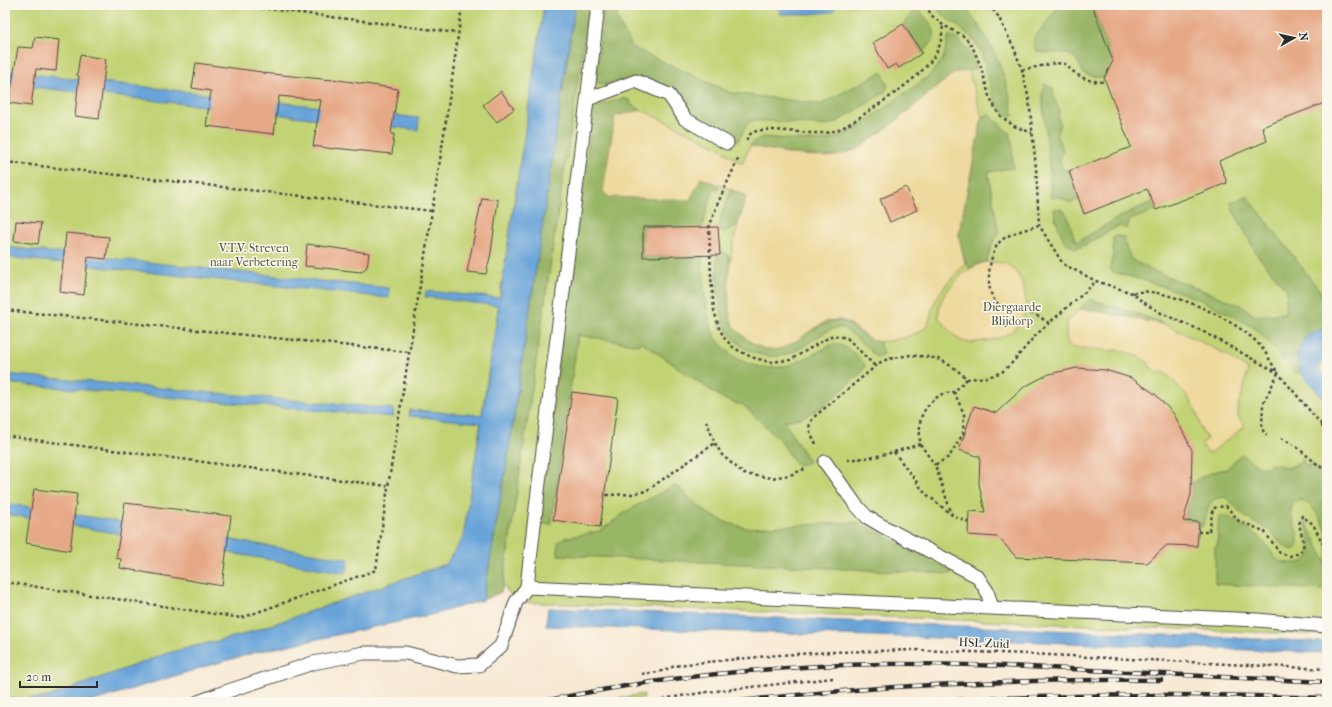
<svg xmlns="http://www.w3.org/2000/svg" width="1332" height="707" font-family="'IM FELL French Canon',serif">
  <rect width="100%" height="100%" fill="#fbf7ec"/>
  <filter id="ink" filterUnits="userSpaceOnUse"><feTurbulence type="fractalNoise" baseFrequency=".025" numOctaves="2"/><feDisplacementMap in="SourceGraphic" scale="8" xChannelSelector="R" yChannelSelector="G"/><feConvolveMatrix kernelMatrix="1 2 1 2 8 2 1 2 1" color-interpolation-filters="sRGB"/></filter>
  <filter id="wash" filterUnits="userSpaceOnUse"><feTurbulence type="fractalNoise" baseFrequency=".012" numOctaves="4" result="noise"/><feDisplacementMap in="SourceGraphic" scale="16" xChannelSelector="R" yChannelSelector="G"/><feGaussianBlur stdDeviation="0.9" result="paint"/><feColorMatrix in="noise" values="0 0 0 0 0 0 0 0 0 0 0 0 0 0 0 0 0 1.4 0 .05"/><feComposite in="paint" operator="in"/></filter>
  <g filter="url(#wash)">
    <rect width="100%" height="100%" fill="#f7e9d3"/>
    <path fill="#c2d375" stroke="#767f50" d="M5,5H544L463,539L446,564L242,635L171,652L45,698L5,699Z
      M590,5H1327V635L516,602L503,585L564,171Z
      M644,694V698L626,702H596Z"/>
    <path fill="#99b566" stroke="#627048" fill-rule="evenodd" d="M575,5H590L564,171L503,585L501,592L483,600L508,456Z
      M604,5H618L617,19L633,48L731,93L821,104L882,72C885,79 890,85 885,92L839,121L827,126L774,121H749L738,141L730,138L723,131L694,116L675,94L622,81L605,84H600L597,82L596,79Z
      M916,5C930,26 946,32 922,53L903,24L913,12Z
      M934,5H963C988,34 1009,77 1013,116C1008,115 1005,115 1002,111C990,100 987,67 980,50C970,29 946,23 934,5Z
      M1060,5H1088L1092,6L1115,65L1110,67L1104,78L1091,76L1083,73C1081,69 1079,63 1076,59C1067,49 1048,55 1037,51L1034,46V38Z
      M949,35C967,45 970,50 976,69L968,70L858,149L836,156L825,157L792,154L750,146C753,140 757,139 764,137L810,141L830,140L842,136L875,115L930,75L943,59Z
      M1044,84L1053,88L1054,98L1059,109L1058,118L1061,125L1057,131L1059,141L1063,149L1060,160L1062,168L1069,171L1079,199L1071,203L1059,197L1051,198L1049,162L1042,95Z
      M623,98L631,101L630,104L642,110L615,117L701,178L719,185L718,189L715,188L709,202L702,228H700V256H702C702,274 706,320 714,335C729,359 757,373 785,366C803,361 819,351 835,343C850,348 855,354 865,365L862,372L825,405L801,418L784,421L809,462L799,465L794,462L781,441L742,404H737L722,398L640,341L639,345L578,335L551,524H537L567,301L574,278L571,253L594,108ZM643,227H672V256L643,257Z
      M989,114L1009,133L1012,141L1013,168L988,172L999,234L993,242L986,262L980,263L970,268C962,259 959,243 959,232L982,117Z
      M731,190L745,195L746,200L737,225L725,231L719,232C719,218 726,204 731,190Z
      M1248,197L1327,300V329L1324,328L1297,355L1300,372L1296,373L1257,330L1239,319L1201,300L1177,291L1142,280L1112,272L1110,268L1113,257V238L1117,236L1125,237L1124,242L1131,259L1151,270L1240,305L1255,316L1285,313L1287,290L1258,256L1233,210L1231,202Z
      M1152,202L1156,210L1130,220L1127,229L1121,226L1116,227L1085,245L1075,249L1064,241L1056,221L1054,209C1066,208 1067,214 1070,224C1071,230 1074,237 1077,242L1121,216Z
      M719,251C736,253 729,272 728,283L814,329C852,308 848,333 879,342L883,354L876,357C870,351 849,329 842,328C828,326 813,342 801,348C795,351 786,355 779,356C757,359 733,345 725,325C717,305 717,276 717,255H720Z
      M1090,299L1147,317L1167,325L1086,309L1079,310Z
      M1241,454L1259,467H1267L1272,464L1279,465L1287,468L1300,463L1302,459L1308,468L1310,463L1317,469L1327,472V532C1320,519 1315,505 1300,500L1293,503C1293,503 1291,508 1291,509C1290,521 1305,541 1294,550C1282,548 1276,536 1267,529C1261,525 1253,522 1247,518C1240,512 1233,505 1228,498C1205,494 1210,512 1202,527H1199L1198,522L1183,521L1191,494L1192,483C1203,475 1213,471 1227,469Z
      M673,486L678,487L694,502L709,514L728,523L747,528L860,522L929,561L950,568L951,574L558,555V542L564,538L600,531L627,511Z
      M1222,515L1227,516C1238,523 1256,533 1265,543C1269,548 1272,555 1278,560C1282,563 1288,563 1293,563C1297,563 1303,563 1307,559C1314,551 1308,532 1305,523L1306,522L1327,564V590L1215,584V547H1217L1219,517Z"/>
    <path fill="#eeda9e" stroke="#8c8264" d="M968,70L982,117L959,232V237L965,263C956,274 939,291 934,304C930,312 931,325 922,330C910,337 881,346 870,339C859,333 852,321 839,320C808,318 789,368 751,342C745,337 737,332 733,325C730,319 729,309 729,302C727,275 731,250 738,224C740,215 747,204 745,195L701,178L690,200L609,197L603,191L615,116L642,110L716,146L742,164L750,146L792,154L825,157L836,156L858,149L892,124L954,73Z
      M986,262C993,262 1004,262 1010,266C1026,278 1031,309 1019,324C1011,335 996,340 984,341C978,342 968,344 962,341C953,336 945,325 938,317C939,312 939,304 942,299C950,285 969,265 986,262Z
      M1086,309L1167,325L1225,354L1248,370L1242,395L1240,399L1238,405V417L1245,426L1209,454L1201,444L1207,439L1199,424L1200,423C1195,405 1186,393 1173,381C1169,376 1167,373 1161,372L1159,374L1150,367L1149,363C1139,357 1128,351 1115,350L1114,351L1070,347L1066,338L1067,322L1079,310Z"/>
    <path fill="#69a4d9" stroke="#4a6882" d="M544,5H575L508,456L483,600L435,614L257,652L207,666L90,702H5V699L45,698L171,652L242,635L446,564L463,538L481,423L409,416L410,410L482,415L499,306L425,297L426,291L500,298Z
      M778,5H834L835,10L832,12L808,14H780Z
      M5,71L419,118L418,130L5,84Z
      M5,247L389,288V298L5,257Z
      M1324,328L1327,329V358C1321,360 1319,364 1319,370L1322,375L1327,376V403L1300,372L1297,355L1306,336Z
      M5,374L394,409L393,417L5,383Z
      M5,503L349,559L346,573L5,514Z
      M548,608L1327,642V653L939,638L546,626Z"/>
    <g id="blocks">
      <path fill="#e6a987" d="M1092,5H1327V102L1262,127L1267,141L1219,161L1227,183L1156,210L1147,189L1084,214L1069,171L1131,147L1104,78L1113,61Z
        M903,24L922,53L899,68L896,64L887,69L873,43Z
        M35,37L59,40L56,71L36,69L31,106L9,103L18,47L33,48Z
        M80,55L106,59L99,119L75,116L79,76L77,75Z
        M196,63L262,72V73L332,80V79L398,89L391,134H394L392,154L334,148V149L313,146L321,100L279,96L274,134L206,126L211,91L192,88Z
        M501,91L514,109L497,122L483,105Z
        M906,187L917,210L890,222L880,199Z
        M482,198L498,200L491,253L486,274L467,272Z
        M16,221L41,223L38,244L14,241Z
        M643,227H672V228L718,227L720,255L643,257Z
        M66,233L109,237L106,259L88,257L84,295L60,292Z
        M307,244L369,253L367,267L361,272L305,266Z
        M1077,368L1105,370L1131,378L1155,394L1174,414L1192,450L1191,494L1183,521L1199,522L1197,546L1167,545L1147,563L1016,557L998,537L968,535L969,511L985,512L979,484L980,457L959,450L974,406L996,413L1024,387L1049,374Z
        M572,392L618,398L600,527L553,520Z
        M34,489L77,494L70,551L26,543Z
        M125,503L231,516L222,586L120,568L121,559L116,558Z"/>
    </g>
  </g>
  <g filter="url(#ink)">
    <use href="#blocks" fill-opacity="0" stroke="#4a4844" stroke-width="1"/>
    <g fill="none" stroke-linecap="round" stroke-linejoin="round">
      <defs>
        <path id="service" d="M588,99L636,81L669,95L685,119L727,143
          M825,462L856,505L867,517L884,527L977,576L987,591L992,608
          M527,587L1257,620L1327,626
          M198,702L222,693L313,663L364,653H406L457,666L479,665L501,646L516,602L527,587C548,392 577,199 598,5"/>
      </defs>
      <use href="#service" stroke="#4a4844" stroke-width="15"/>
      <path stroke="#4a4844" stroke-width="2.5" stroke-dasharray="3 3" stroke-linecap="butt" d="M237,5L458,33
        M926,5L931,15L943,25L965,37L973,48L981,67L989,96L999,115L1014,126L1032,133
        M989,5L998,16L1014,48L1022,70L1029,100L1036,168L1039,225L1063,264L1096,281L1132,293L1146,304L1161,313L1202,331L1278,373L1321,424L1327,428
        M1022,70L1055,63L1065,64C1079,78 1086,81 1105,82
        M746,140C748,138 749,134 752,133C765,124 814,138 834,131C844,128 854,121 863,115C885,100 928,73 938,49C942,41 942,33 943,25
        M738,159L717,205L709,228L711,277L714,310L719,328L725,339L734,348L751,357L770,362L790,360L833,335L847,338L875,366
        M5,162L432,211
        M1039,225C1026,230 1006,233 998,244C988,258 984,293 998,304C1008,312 1022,309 1033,314C1039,316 1044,320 1049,323L1084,293L1096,281
        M1133,293C1139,292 1145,291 1151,292C1183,296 1241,322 1261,347C1268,355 1272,365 1278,373L1263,404L1262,427L1264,433L1267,435
        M5,310L409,352
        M967,379L954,392L964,414L963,434L949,457L935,465L952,515L968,522
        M706,421L715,443L722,455L744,474L772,478L790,475L807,468
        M1322,425L1327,449
        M5,436L387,486
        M1281,438L1294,445L1322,468L1327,466
        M816,444C811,433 805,428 814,417L871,370L882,361L889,359L910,355L929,357L941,360L956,369L967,379L988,377L1002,372L1011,364L1036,335L1049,323
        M920,444L935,465
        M894,452L925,493L952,515
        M847,460L874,457L894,452L920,444C920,436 919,425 921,418C926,404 939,392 954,392
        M606,495L632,494L646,491L715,443
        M1198,532H1209L1213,508L1226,506L1239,521L1264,531L1280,553L1290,556L1300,553L1304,544L1299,524L1302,516L1313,524L1327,552
        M5,582L241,618L376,570C402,381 438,194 462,5
        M642,674L659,672L675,666L686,664L779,655L832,652L915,650L1030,654L1327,669
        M658,702L668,698L707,692L833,678"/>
      <use href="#service" stroke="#fff" stroke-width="13"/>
      <defs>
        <path id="rail" d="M540,702C652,678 768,666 883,664C965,663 1047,668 1129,672C1195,676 1261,679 1327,682
          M733,702C786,695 841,691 895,687C984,682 1072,679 1161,680
          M921,702C1056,694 1191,693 1327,698"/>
      </defs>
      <use href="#rail" stroke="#2b2b2b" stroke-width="4.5"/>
      <use href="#rail" stroke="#fbf7ec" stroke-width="3" stroke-dasharray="9" stroke-linecap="butt"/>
    </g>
  </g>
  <g text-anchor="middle" stroke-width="3" stroke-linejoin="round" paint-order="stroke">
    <g font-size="12" fill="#51553e" stroke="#fbf7ec">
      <text x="254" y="252">V.T.V. Streven<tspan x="254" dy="14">naar Verbetering</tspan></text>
      <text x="1012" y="311">Diergaarde<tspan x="1012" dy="14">Blijdorp</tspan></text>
    </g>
    <g font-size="12" fill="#2b2b2b" stroke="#fbf7ec">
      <text transform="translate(984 643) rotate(2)" y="4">HSL-Zuid</text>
    </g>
  </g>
  <rect width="1332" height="707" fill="none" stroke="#fbf7ec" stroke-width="20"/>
  <g transform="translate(1294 38) rotate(82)" stroke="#fbf7ec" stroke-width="3" paint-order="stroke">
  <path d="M0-3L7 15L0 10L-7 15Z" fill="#2b2b2b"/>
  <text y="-6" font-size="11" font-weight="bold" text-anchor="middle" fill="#2b2b2b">N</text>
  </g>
  <path d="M20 681v6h77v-6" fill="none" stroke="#2b2b2b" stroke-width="2"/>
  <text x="26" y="681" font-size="12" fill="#2b2b2b" stroke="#fbf7ec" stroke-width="3" paint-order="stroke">20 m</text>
</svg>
